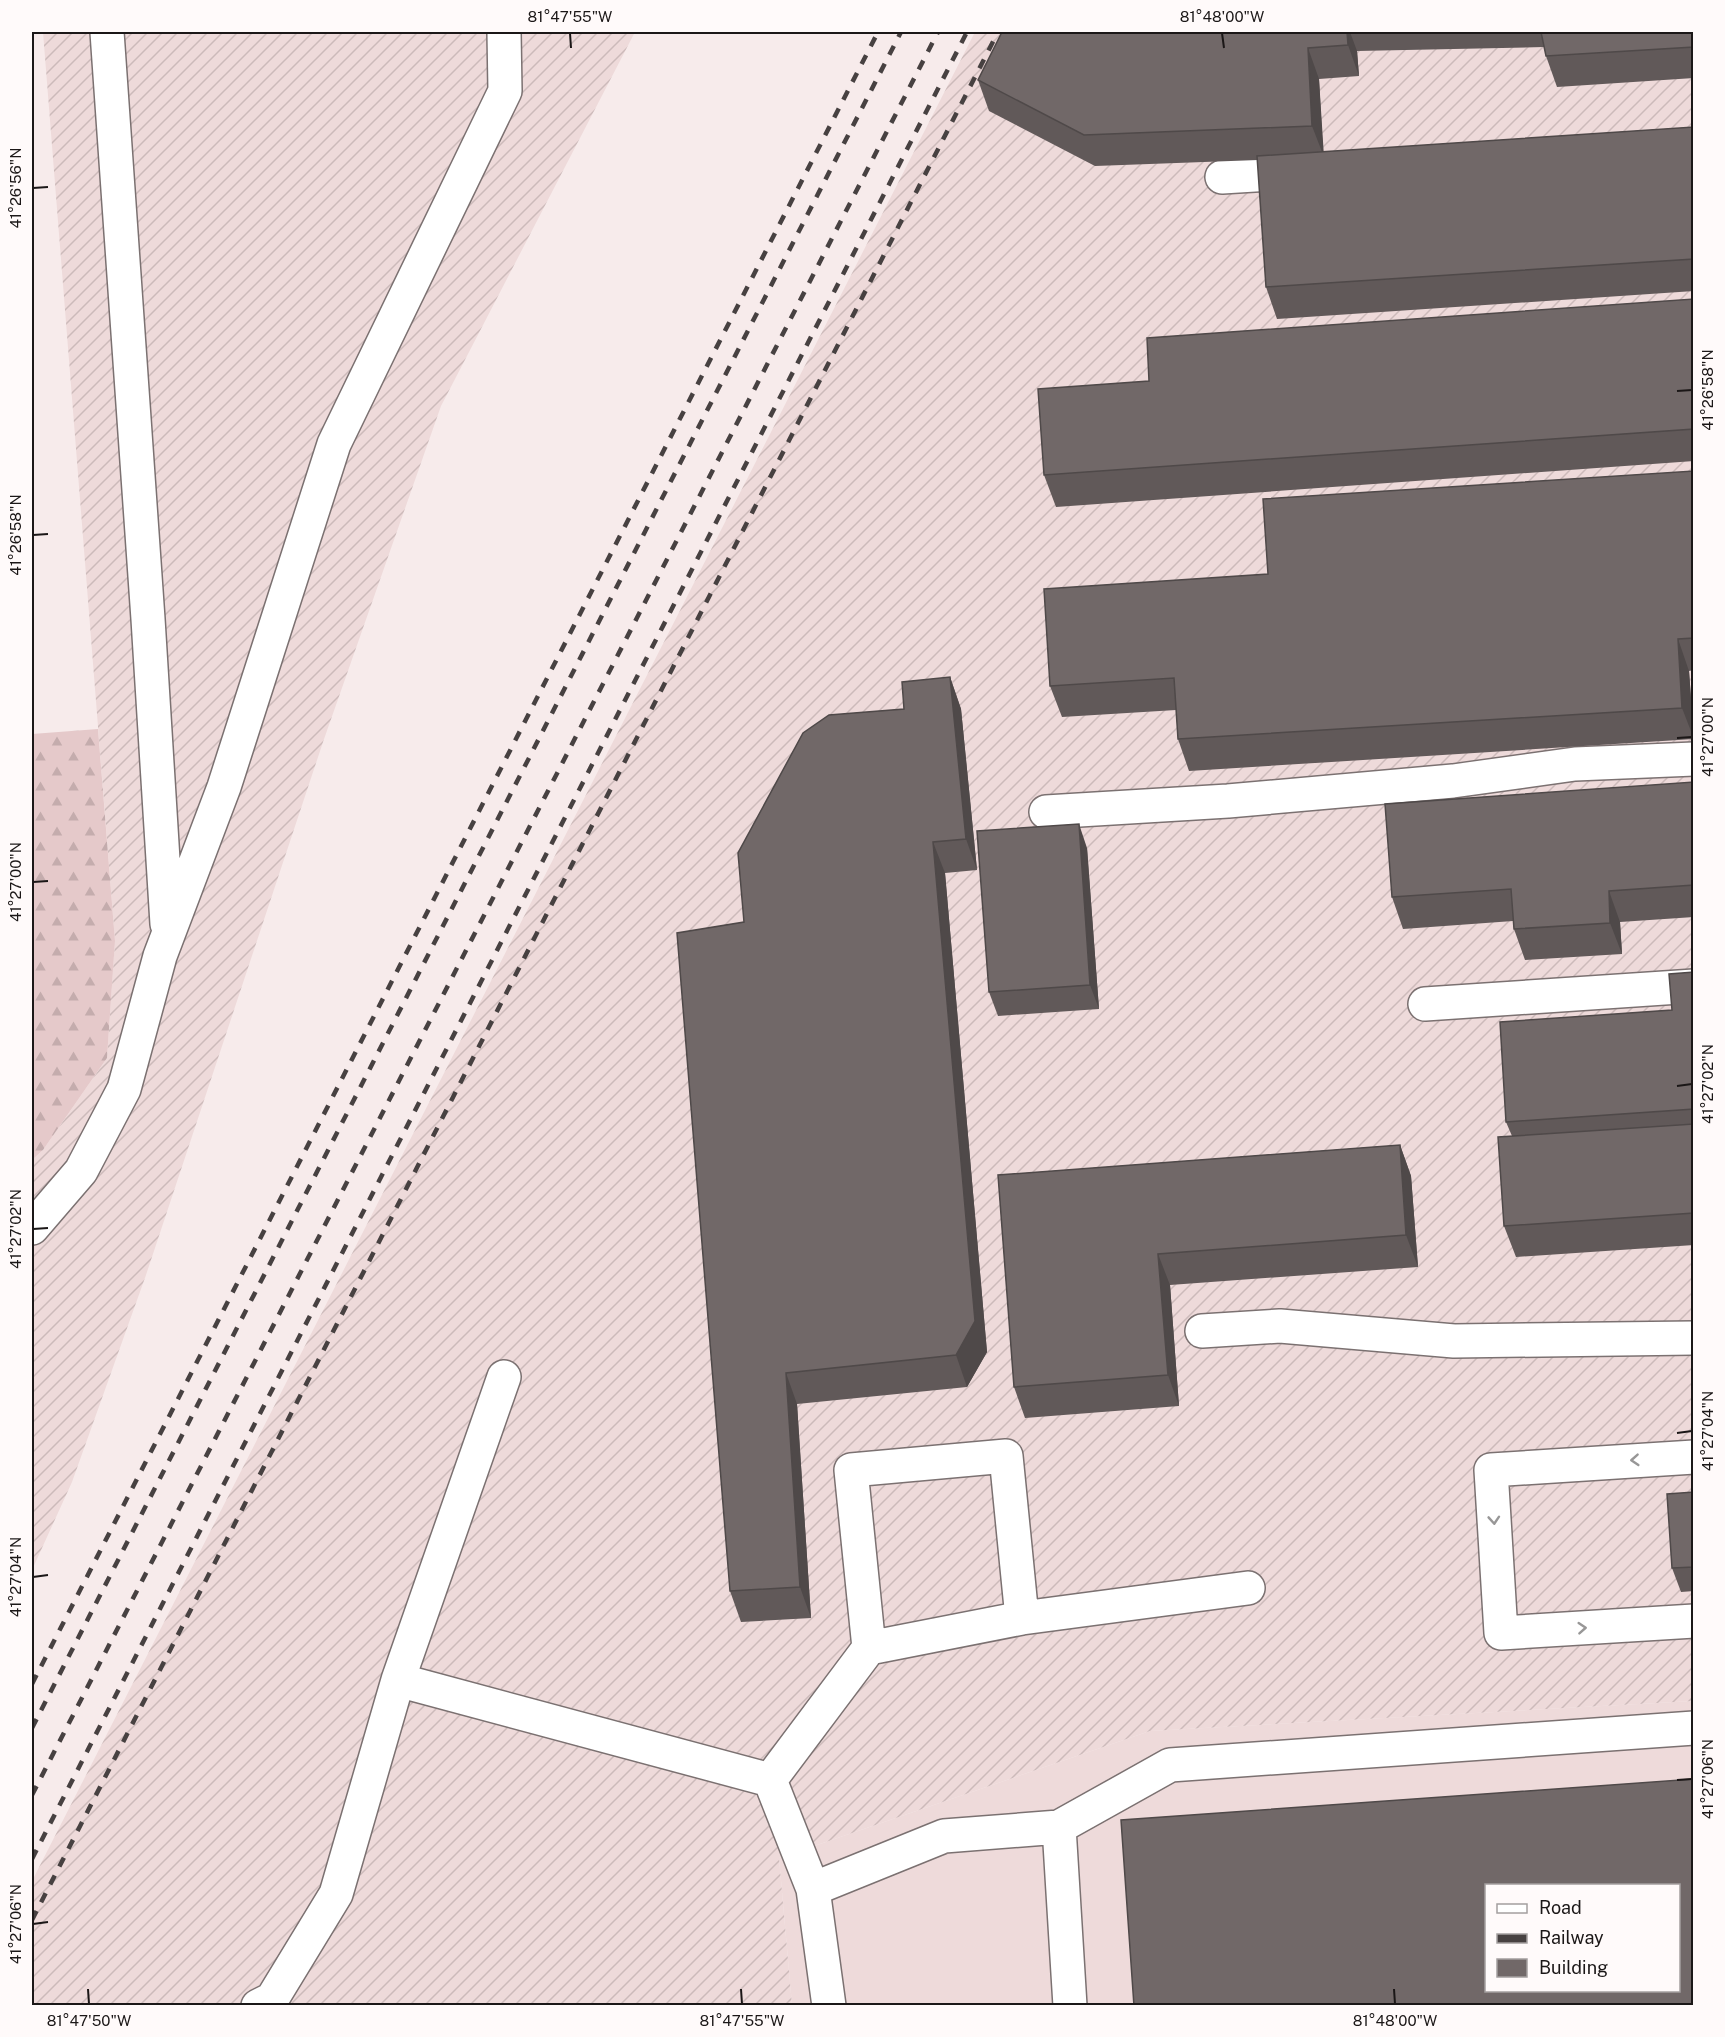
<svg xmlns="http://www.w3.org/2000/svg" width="1725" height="2037" font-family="'Public Sans',sans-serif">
  <defs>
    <pattern id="industrial-furrows" width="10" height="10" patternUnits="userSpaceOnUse" patternTransform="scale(1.5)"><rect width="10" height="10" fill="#eedada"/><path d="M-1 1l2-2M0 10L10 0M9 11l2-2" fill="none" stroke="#ccbaba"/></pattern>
    <pattern id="forest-firs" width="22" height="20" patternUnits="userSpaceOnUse" patternTransform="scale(1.5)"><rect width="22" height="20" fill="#e5c9ca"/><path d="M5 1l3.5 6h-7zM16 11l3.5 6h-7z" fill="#c4acad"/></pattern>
  </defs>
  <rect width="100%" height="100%" fill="#f7ebeb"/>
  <path fill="#eedada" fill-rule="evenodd" d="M1693,1701V2005H792L779,1858L1150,1731ZM1486,1886H1678V1990H1486Z"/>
  <path fill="url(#industrial-furrows)" d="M43,32H635L441,406L323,742L146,1275L72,1482L32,1570V1160L43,1150L107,1058L115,941Z
    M975,32H1693V1701L1150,1731L779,1858L792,2005H32V1881Z"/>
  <path fill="url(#forest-firs)" d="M98,729L115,941L107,1058L43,1150L32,1160V734Z"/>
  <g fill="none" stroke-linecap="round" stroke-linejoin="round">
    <defs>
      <path id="minor" d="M107,32L148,619L167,924
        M1222,177L1303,172
        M1046,812L1228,801L1453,781L1575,764L1694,759
        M1425,1004L1694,986
        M32,1228L81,1171L124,1089L160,956L224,787L334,444L505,91L504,32
        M1202,1331L1280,1326L1454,1341L1694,1338
        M1694,1457L1491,1470L1501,1633L1694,1621
        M869,1648L851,1470L1006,1456L1022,1618
        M398,1680L770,1780
        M1059,1827L1170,1765L1694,1728
        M813,1889L770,1780L869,1648L1022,1618L1248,1588
        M258,2006L272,1999L336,1894L398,1680L504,1377
        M829,2006L813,1889L944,1836L1059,1827L1070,2006"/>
    </defs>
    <use href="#minor" stroke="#7b7171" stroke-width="36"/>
    <use href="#minor" stroke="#fff" stroke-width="33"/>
    <path stroke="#474141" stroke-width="4.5" stroke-dasharray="10 10" stroke-linecap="butt" d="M32,1684L878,32
      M32,1728L901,32
      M32,1795L938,32
      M32,1859L967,32
      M32,1920L998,32"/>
  </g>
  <path fill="#615959" d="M1002,32H1694V78L1557,87L1546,56L1544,47L1357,51L1359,76L1319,79L1323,152L1694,127V291L1277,319L1266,287L1258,160L1095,166L989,111L978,80Z
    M1694,299V461L1056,507L1044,475L1149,381Z
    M1694,471V670L1689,671L1694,739L1189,771L1178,739L1176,710L1062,717L1050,686L1268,574Z
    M950,677L961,709L977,870L945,873L987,1352L967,1387L797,1404L811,1618L741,1622L730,1591L744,922Z
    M1694,782V917L1620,922L1622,954L1525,960L1514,929L1513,921L1403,929L1392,897Z
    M1087,848L1099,1009L998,1016L989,992Z
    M1694,972V1245L1516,1257L1504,1226L1512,1136L1506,1122L1672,1010Z
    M1400,1145L1411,1176L1418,1267L1170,1285L1179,1406L1025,1418L1014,1387L998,1175Z
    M1694,1492V1591L1681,1592L1672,1568Z"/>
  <path fill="#4f4949" d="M1347,32H1350L1357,51L1359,76L1348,45Z
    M1308,48L1319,79L1324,157L1312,126Z
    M1678,639L1689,671L1694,739L1682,708Z
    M950,677L961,709L977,870L966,839Z
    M1079,824L1087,848L1099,1009L1090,985Z
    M933,842L945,873L987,1352L967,1387L956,1355Z
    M1609,891L1620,922L1622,954L1610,923Z
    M1400,1145L1411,1176L1418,1267L1406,1235Z
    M1158,1254L1170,1285L1179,1406L1168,1375Z
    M786,1373L797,1404L811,1618L800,1587Z"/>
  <path fill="#716868" stroke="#4f4949" stroke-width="1.5" fill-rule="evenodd" d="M1002,32H1347L1348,45L1308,48L1312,126L1084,135L978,80Z
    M1541,32H1694V47L1546,56Z
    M1694,127V259L1266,287L1257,156Z
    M1694,299V429L1044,475L1038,389L1149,381L1147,338Z
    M1694,471V638L1678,639L1682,708L1178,739L1174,678L1050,686L1044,589L1268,574L1263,499Z
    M950,677L966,839L933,842L975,1321L956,1355L786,1373L800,1587L730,1591L677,933L744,922L738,853L803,733L829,715L904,709L902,682Z
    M1694,782V885L1609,891L1610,923L1514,929L1511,889L1392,897L1385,804Z
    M1079,824L1090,985L989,992L977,831Z
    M1694,972V1109L1506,1122L1500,1022L1672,1010L1669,974Z
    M1694,1124V1213L1504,1226L1498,1137Z
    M1400,1145L1406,1235L1158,1254L1168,1375L1014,1387L998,1175Z
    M1694,1492V1567L1672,1568L1667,1494Z
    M1694,1779V2006H1134L1121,1820ZM1486,1886H1678V1990H1486Z"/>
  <defs><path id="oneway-chevron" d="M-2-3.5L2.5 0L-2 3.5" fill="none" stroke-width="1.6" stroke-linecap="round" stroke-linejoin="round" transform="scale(1.5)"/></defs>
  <g stroke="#989797">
    <use href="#oneway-chevron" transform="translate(1635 1460) rotate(176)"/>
    <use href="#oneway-chevron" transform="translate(1494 1520) rotate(86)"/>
    <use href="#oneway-chevron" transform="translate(1582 1628) rotate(-4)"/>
  </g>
  <path fill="none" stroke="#1b1717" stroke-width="2" d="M570,33L571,48M1222,33L1224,48M33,188L48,187M1677,391L1692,390M33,535L48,534M1677,738L1692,737M33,882L48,881M1677,1086L1692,1084M33,1229L48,1228M1677,1433L1692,1431M33,1577L48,1575M1677,1780L1692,1779M33,1924L48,1922M88,1989L89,2004M741,1989L742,2004M1394,1989L1395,2004"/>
  <rect width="1725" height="2037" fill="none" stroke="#fffafa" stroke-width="66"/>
  <rect x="1485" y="1884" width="195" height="108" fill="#fffafa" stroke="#a49f9f" stroke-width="1.5"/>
  <rect x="1497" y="1904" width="30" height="9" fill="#ffffff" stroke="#a49f9f" stroke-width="1.5"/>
  <text x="1539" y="1914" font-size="18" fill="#1b1717">Road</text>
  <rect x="1497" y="1934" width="30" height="9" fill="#474141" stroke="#a49f9f" stroke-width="1.5"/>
  <text x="1539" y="1944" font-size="18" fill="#1b1717">Railway</text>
  <rect x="1497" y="1959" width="30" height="18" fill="#716868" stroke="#a49f9f" stroke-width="1.5"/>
  <text x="1539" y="1974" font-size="18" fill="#1b1717">Building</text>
  <rect x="33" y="33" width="1659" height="1971" fill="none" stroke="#1b1717" stroke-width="2"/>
  <g font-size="15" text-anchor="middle" fill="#1b1717">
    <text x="570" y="22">81°47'55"W</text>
    <text x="1222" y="22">81°48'00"W</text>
    <text transform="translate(16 188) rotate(-90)" y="5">41°26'56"N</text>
    <text transform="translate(1708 390) rotate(-90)" y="5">41°26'58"N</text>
    <text transform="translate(16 535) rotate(-90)" y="5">41°26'58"N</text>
    <text transform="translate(1708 737) rotate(-90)" y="5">41°27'00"N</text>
    <text transform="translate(16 882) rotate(-90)" y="5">41°27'00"N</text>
    <text transform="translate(1708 1084) rotate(-90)" y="5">41°27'02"N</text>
    <text transform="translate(16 1229) rotate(-90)" y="5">41°27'02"N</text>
    <text transform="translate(1708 1431) rotate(-90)" y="5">41°27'04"N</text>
    <text transform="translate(16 1577) rotate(-90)" y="5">41°27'04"N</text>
    <text transform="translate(1708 1779) rotate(-90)" y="5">41°27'06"N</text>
    <text transform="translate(16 1924) rotate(-90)" y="5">41°27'06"N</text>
    <text x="89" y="2026">81°47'50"W</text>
    <text x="742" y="2026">81°47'55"W</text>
    <text x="1395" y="2026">81°48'00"W</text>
  </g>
</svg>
